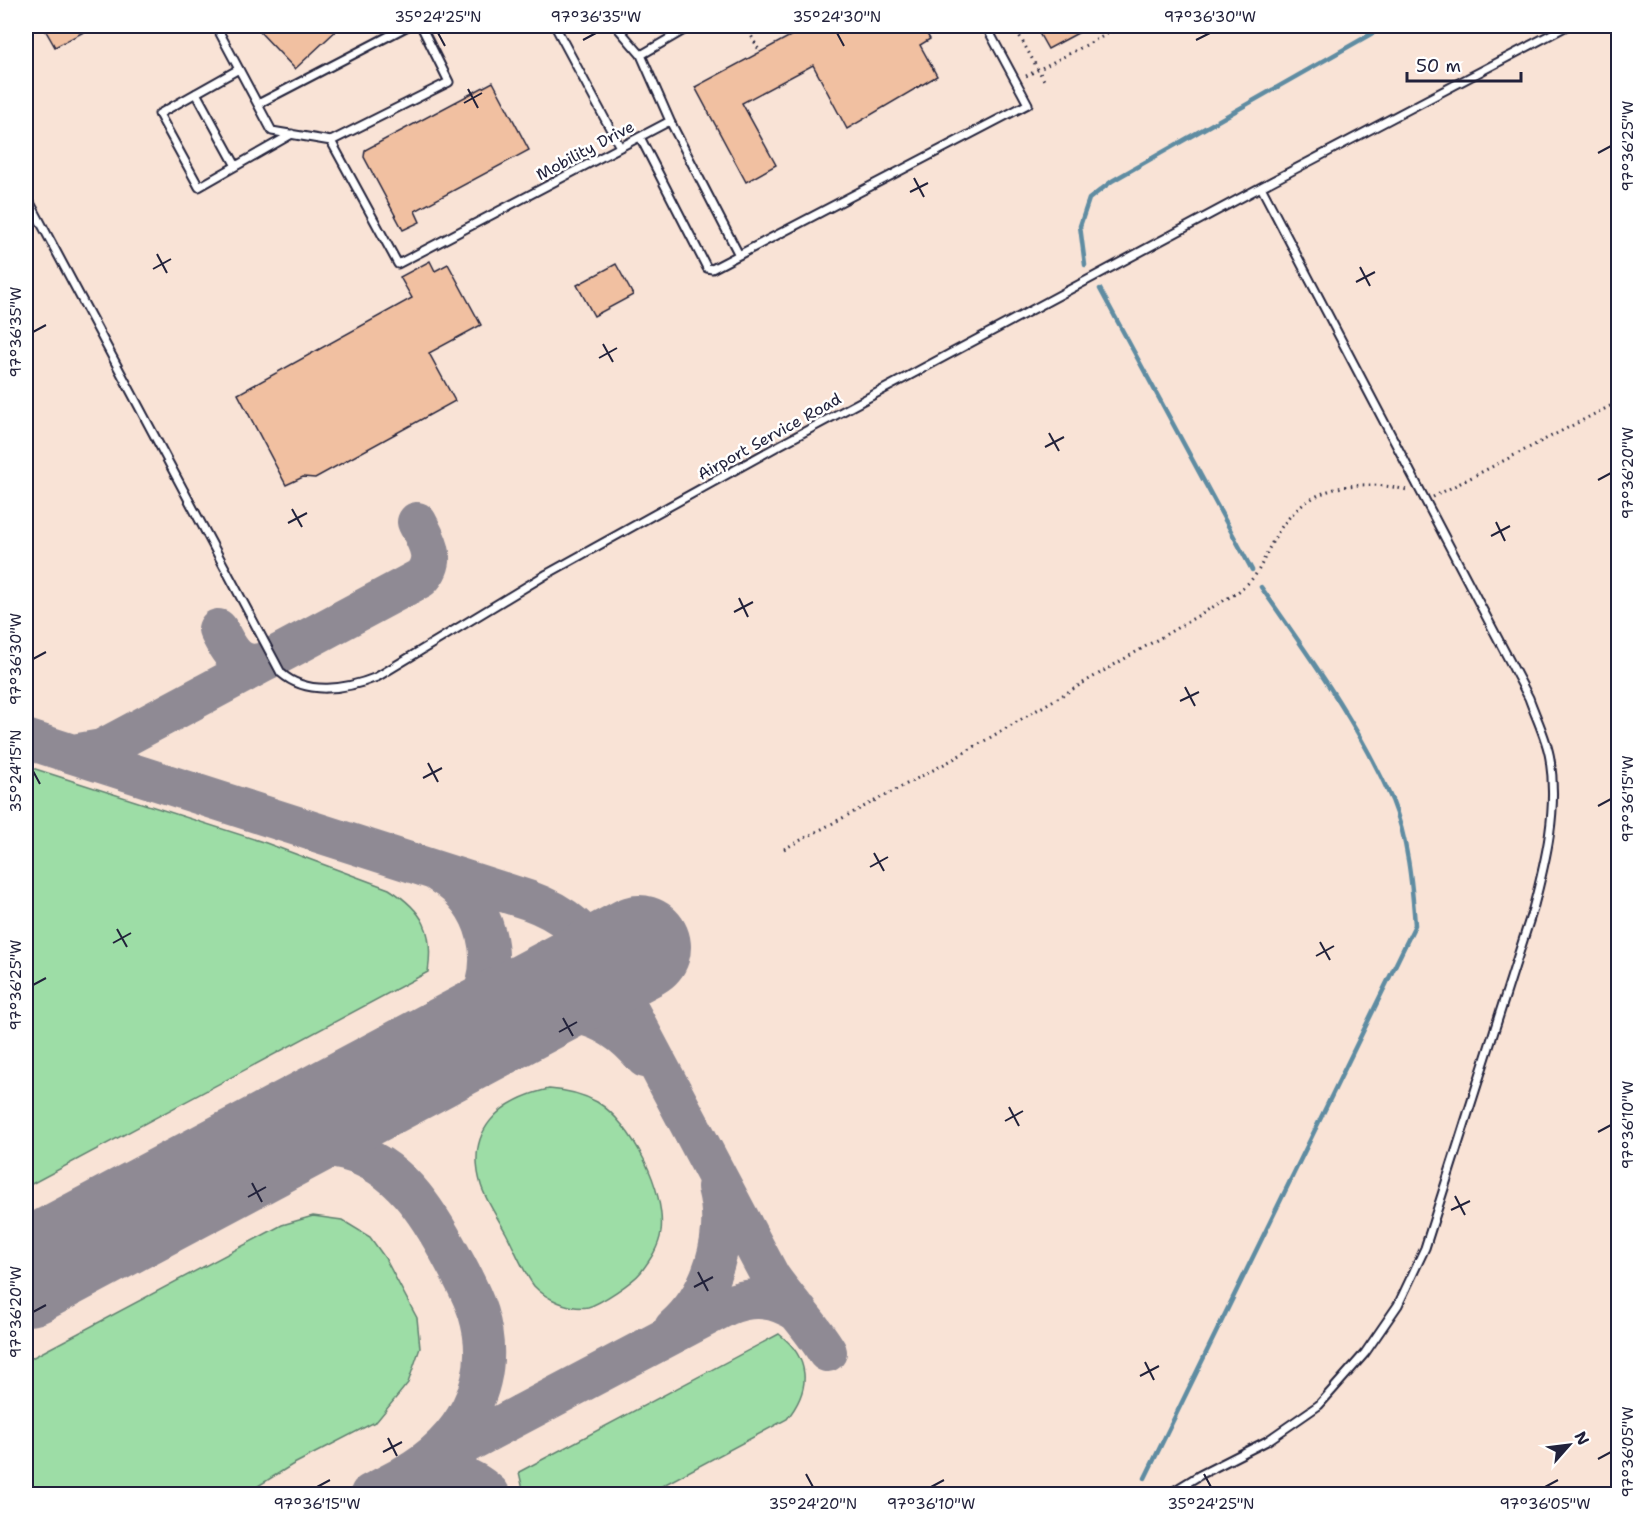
<svg xmlns="http://www.w3.org/2000/svg" width="1644" height="1520" font-family="'Shantell Sans',sans-serif">
  <rect width="100%" height="100%" fill="#fcf2ec"/>
  <filter id="ink" filterUnits="userSpaceOnUse"><feTurbulence type="fractalNoise" baseFrequency=".0167" numOctaves="2"/><feDisplacementMap in="SourceGraphic" scale="12" xChannelSelector="R" yChannelSelector="G"/><feConvolveMatrix kernelMatrix="1 2 1 2 8 2 1 2 1" color-interpolation-filters="sRGB"/></filter>
  <g filter="url(#ink)">
    <path fill="#f9e3d6" d="M26,26H1618V1494H26Z"/>
    <path fill="#9ddda6" stroke="#608070" stroke-width="1.5" d="M26,766L266,843L389,889C424,911 434,932 428,972L26,1187Z
      M549,1089C566,1090 581,1093 597,1102C632,1123 666,1191 661,1232C659,1247 650,1260 641,1272C633,1282 600,1304 588,1307C570,1310 546,1299 534,1286C523,1271 515,1250 506,1233C498,1218 486,1201 481,1185C465,1131 499,1100 549,1089Z
      M313,1216L342,1220L370,1237L385,1258L417,1318L420,1348L408,1383L377,1421L292,1465L245,1494H26V1361L282,1225Z
      M779,1334C810,1358 812,1388 787,1419L647,1494H524L519,1472Z"/>
    <g fill="none" stroke-linecap="round" stroke-linejoin="round">
      <path stroke="#5f8ca2" stroke-width="4.5" d="M1085,265L1080,226L1089,199L1112,181L1385,26
        M1100,289L1252,570
        M1145,1478L1415,925C1412,884 1408,839 1392,800C1358,723 1309,656 1261,587"/>
      <path stroke="#8f8a94" stroke-width="40" d="M218,629C229,651 239,671 267,661
        M26,739L528,900C567,914 583,931 605,965L771,1278C789,1304 811,1325 827,1352
        M73,754L102,749L421,578C439,559 427,542 417,522
        M492,1025C553,1004 602,1005 645,1058
        M436,1055C451,1041 465,1028 475,1010C503,961 488,903 440,874
        M197,1182C243,1162 285,1140 336,1149C391,1158 422,1202 447,1248C458,1269 471,1290 478,1313C499,1382 463,1443 403,1476
        M674,1328C712,1295 730,1236 717,1187
        M410,1475C440,1467 468,1473 490,1494
        M370,1494L726,1306C753,1295 775,1297 799,1313"/>
      <path stroke="#8f8a94" stroke-width="104" d="M26,1274L639,947"/>
    </g>
    <path fill="#f1c0a1" stroke="#22223b" stroke-width="1.5" d="M43,26H95L55,47Z
      M266,26H341L295,69L260,32Z
      M809,26H922L930,39L920,45L937,76L847,129L813,65L742,103L776,165L746,182L695,87Z
      M1035,26H1091L1048,49Z
      M493,82L529,150L415,211L420,222L403,230L364,157L365,150Z
      M430,261L435,271L448,264L481,325L429,353L455,401L315,478L303,477L286,485L238,394L412,298L400,277Z
      M616,264L633,295L594,316L577,285Z"/>
    <g fill="none" stroke-linecap="round" stroke-linejoin="round">
      <defs>
        <path id="lane" d="M216,26L272,131L331,141L398,264L670,121L641,55L691,26
          M555,26L620,147
          M616,26L641,55
          M239,69L159,114L199,187L292,134
          M196,93L236,166
          M258,104L408,26
          M670,121L739,255
          M640,137L707,268L712,269L1028,104L986,26
          M331,141L449,82L421,26
          M26,195L281,673C307,696 347,689 377,677L547,574L778,446L1261,187
          M1169,1494L1200,1475L1267,1441L1319,1405L1365,1353L1398,1305L1425,1248L1533,909C1546,860 1558,810 1550,759C1547,739 1536,718 1529,698L1261,187L1567,26"/>
      </defs>
      <use href="#lane" stroke="#22223b" stroke-width="11"/>
      <path stroke="#22223b" stroke-width="3" stroke-dasharray="1.5 4.5" stroke-linecap="butt" d="M746,26L760,52
        M1014,26L1045,82
        M1026,76L1123,26
        M1433,497L1618,402
        M784,849L950,761L1235,594C1262,574 1259,566 1274,539C1303,487 1352,477 1407,490
        M1598,1494L1618,1483"/>
      <use href="#lane" stroke="#fff" stroke-width="7"/>
    </g>
  </g>
  <path fill="none" stroke="#22223b" stroke-width="2" d="M438,33L445,46M837,33L844,46M583,40L596,33M1196,40L1210,33M468,89L478,108M464,103L482,93M1598,153L1611,146M914,178L924,197M910,192L928,183M157,254L167,273M1360,267L1370,286M153,269L171,259M1356,282L1375,272M33,332L46,325M603,344L613,362M599,358L617,348M1049,433L1059,451M1045,447L1064,437M1598,480L1611,473M292,509L302,527M1496,522L1505,541M288,523L307,513M1491,536L1510,526M739,598L748,617M734,612L753,602M33,659L46,652M1185,687L1195,706M1180,701L1199,692M428,763L438,782M33,771L40,784M423,778L442,768M1598,806L1611,799M874,853L884,871M870,867L888,857M117,929L127,947M1320,942L1330,960M113,943L131,933M1316,956L1334,946M33,985L46,978M563,1018L573,1036M559,1032L577,1022M1009,1107L1019,1126M1005,1121L1023,1111M1598,1132L1611,1125M252,1183L262,1202M1455,1196L1465,1215M248,1197L266,1187M1451,1210L1470,1201M698,1272L708,1291M694,1287L713,1277M33,1312L46,1305M1145,1362L1154,1380M1140,1376L1159,1366M388,1438L397,1456M383,1452L402,1442M1598,1459L1611,1452M806,1474L813,1487M1204,1474L1211,1487M317,1487L330,1480M931,1487L944,1480M1545,1487L1558,1480"/>
  <g text-anchor="middle" stroke-width="5" stroke-linejoin="round" paint-order="stroke">
    <g font-size="16" fill="#22223b" stroke="#fff">
      <text transform="translate(585 150) rotate(-28)" y="6">Mobility Drive</text>
      <text transform="translate(769 436) rotate(-29)" y="6">Airport Service Road</text>
    </g>
  </g>
  <rect width="1644" height="1520" fill="none" stroke="#fff" stroke-width="66"/>
  <g transform="translate(1569 1445) rotate(62)" stroke="#ffffff" stroke-width="4.5" paint-order="stroke">
  <path d="M0-4.5L10 22L0 15L-10 22Z" fill="#22223b"/>
  <text y="-9" font-size="16" font-weight="bold" text-anchor="middle" fill="#22223b">N</text>
  </g>
  <path d="M1407 72v9h114v-9" fill="none" stroke="#22223b" stroke-width="3"/>
  <text x="1416" y="72" font-size="18" fill="#22223b" stroke="#ffffff" stroke-width="4.5" paint-order="stroke">50 m</text>
  <rect x="33" y="33" width="1578" height="1454" fill="none" stroke="#22223b" stroke-width="2"/>
  <g font-size="15" text-anchor="middle" fill="#22223b">
    <text x="438" y="22">35°24'25"N</text>
    <text x="596" y="22">97°36'35"W</text>
    <text x="837" y="22">35°24'30"N</text>
    <text x="1210" y="22">97°36'30"W</text>
    <text transform="translate(1628 146) rotate(-90)" y="5">97°36'25"W</text>
    <text transform="translate(16 332) rotate(-90)" y="5">97°36'35"W</text>
    <text transform="translate(1628 473) rotate(-90)" y="5">97°36'20"W</text>
    <text transform="translate(16 659) rotate(-90)" y="5">97°36'30"W</text>
    <text transform="translate(16 771) rotate(-90)" y="5">35°24'15"N</text>
    <text transform="translate(1628 799) rotate(-90)" y="5">97°36'15"W</text>
    <text transform="translate(16 985) rotate(-90)" y="5">97°36'25"W</text>
    <text transform="translate(1628 1125) rotate(-90)" y="5">97°36'10"W</text>
    <text transform="translate(16 1312) rotate(-90)" y="5">97°36'20"W</text>
    <text transform="translate(1628 1452) rotate(-90)" y="5">97°36'05"W</text>
    <text x="317" y="1509">97°36'15"W</text>
    <text x="813" y="1509">35°24'20"N</text>
    <text x="931" y="1509">97°36'10"W</text>
    <text x="1211" y="1509">35°24'25"N</text>
    <text x="1545" y="1509">97°36'05"W</text>
  </g>
</svg>
